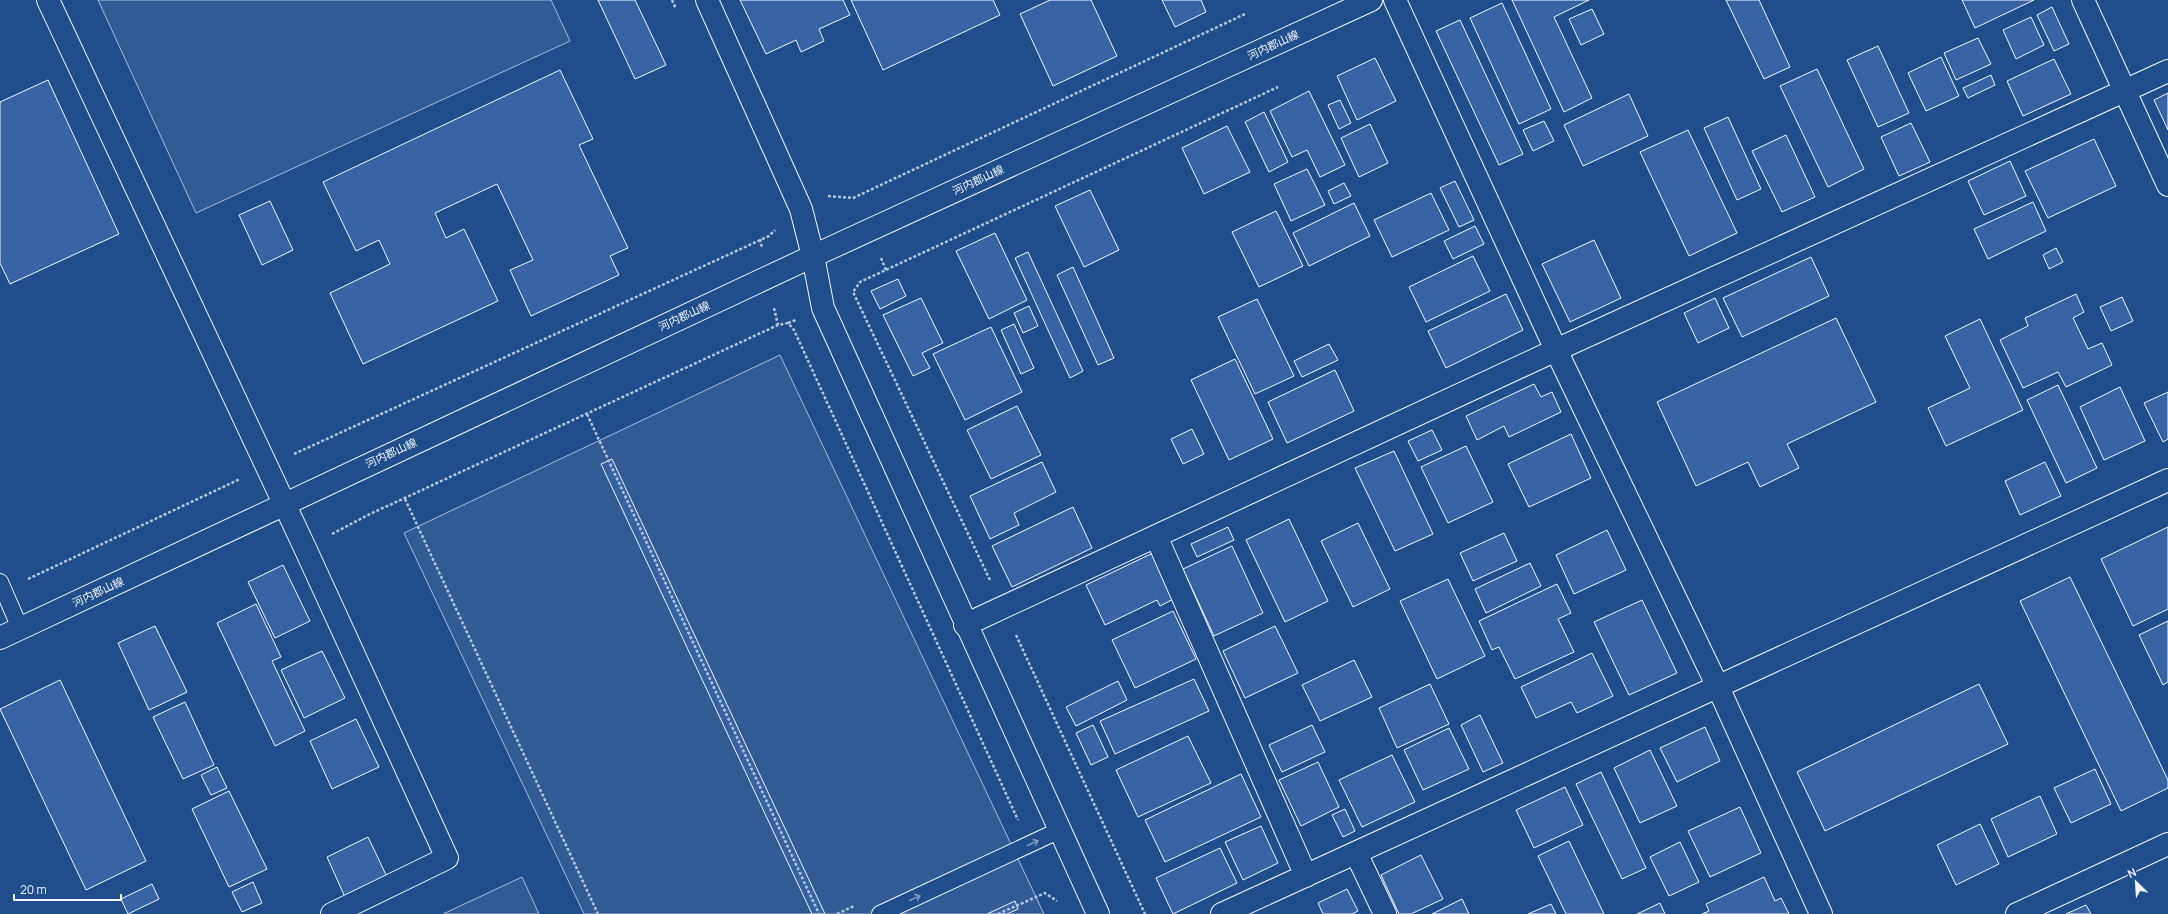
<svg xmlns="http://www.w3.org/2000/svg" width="2168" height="914" font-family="Manrope,'Noto Sans JP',sans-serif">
  <rect width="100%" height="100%" fill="#1f4e8c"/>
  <path fill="#305b95" stroke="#a8bbd7" d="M98,0H551L570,41L196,213Z
    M780,355L1044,914H584L404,533Z
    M522,877L539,914H443Z"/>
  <path fill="#3563a3" stroke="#f2f6ff" d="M598,0H635L666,65L635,79Z
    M740,0H843L850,15L819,29L824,41L801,52L796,40L766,54Z
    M851,0H993L1000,15L883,70Z
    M1050,0H1091L1117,56L1053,86L1020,14Z
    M1162,0H1201L1206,12L1175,27Z
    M1512,0H1589L1554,17L1592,98L1564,112Z
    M1726,0H1759L1790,67L1764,79Z
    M1962,0H2034L1975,28Z
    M1502,3L1551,109L1519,124L1470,18Z
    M2052,7L2069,44L2054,51L2037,15Z
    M1592,9L1604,34L1581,45L1569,19Z
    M2031,17L2044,45L2016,59L2003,30Z
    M1460,20L1523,154L1499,165L1436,31Z
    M1978,38L1991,64L1956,80L1944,53Z
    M1878,46L1909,113L1878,127L1847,60Z
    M1941,57L1959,96L1926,111L1908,73Z
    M1375,58L1396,101L1357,120L1337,76Z
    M2054,59L2071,94L2023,116L2007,81Z
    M1817,69L1864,169L1828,187L1780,86Z
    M560,70L593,139L579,145L628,248L610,256L619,275L531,316L510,270L533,260L497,184L435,213L446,238L464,229L498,301L363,364L330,293L390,264L379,240L356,251L323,182Z
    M1991,75L1995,85L1968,98L1963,88Z
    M48,80L119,234L10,284L0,263V102Z
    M1309,91L1345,165L1320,177L1307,150L1292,157L1270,111Z
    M2168,93V130L2154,100Z
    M1629,94L1648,136L1583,166L1564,125Z
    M1340,100L1351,123L1339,129L1328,105Z
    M1264,112L1288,162L1269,172L1245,122Z
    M1728,117L1761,189L1737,200L1704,128Z
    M1544,121L1554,141L1533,151L1523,130Z
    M1911,123L1930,162L1899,176L1881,137Z
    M1370,124L1388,163L1359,177L1341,138Z
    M1227,126L1250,172L1204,194L1182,148Z
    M1688,130L1737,233L1689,256L1640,152Z
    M1786,135L1815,197L1782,212L1752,151Z
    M2094,139L2116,186L2048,218L2025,171Z
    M2010,161L2026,196L1984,215L1968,181Z
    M1307,169L1325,205L1291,221L1274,184Z
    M1455,181L1474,220L1459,227L1440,188Z
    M1344,183L1351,196L1334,204L1328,191Z
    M1090,190L1119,250L1084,267L1055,206Z
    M1431,193L1449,230L1392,257L1374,220Z
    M270,201L293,250L262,265L239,215Z
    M2033,202L2046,231L1988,259L1974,229Z
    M1354,203L1370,236L1309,266L1293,233Z
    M1276,211L1303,266L1259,287L1232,232Z
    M1475,226L1484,244L1453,259L1444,241Z
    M995,233L1027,300L989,319L956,251Z
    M1594,240L1621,298L1570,322L1542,264Z
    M2056,248L2063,262L2049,269L2043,255Z
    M1028,252L1083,371L1070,378L1015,258Z
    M1473,256L1490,291L1426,322L1409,287Z
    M1811,257L1829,296L1742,337L1723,298Z
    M1073,267L1114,358L1098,365L1057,275Z
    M898,279L906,296L880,309L871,291Z
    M1506,294L1523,330L1446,368L1428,331Z
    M2076,294L2084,312L2073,318L2088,349L2102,343L2112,365L2066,387L2058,372L2023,388L2000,340L2028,326L2025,318Z
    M2122,297L2133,321L2111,331L2100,307Z
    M921,298L943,343L922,353L930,368L913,376L883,315Z
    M1715,298L1729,328L1698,343L1684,313Z
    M1257,299L1294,376L1255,394L1218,317Z
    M1029,306L1038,326L1023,333L1014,313Z
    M1836,318L1876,402L1787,444L1799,468L1760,487L1748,462L1696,486L1657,402Z
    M1980,319L2023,410L1946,446L1928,408L1970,388L1945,336Z
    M1014,324L1034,368L1021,374L1001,330Z
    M991,327L1022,392L965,420L933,354Z
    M1329,344L1338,360L1302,377L1294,361Z
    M1235,359L1273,439L1229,460L1191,380Z
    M1335,370L1354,411L1287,443L1268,402Z
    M1534,384L1541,397L1552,392L1561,412L1509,437L1504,426L1477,440L1466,416Z
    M2058,385L2097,468L2066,483L2027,400Z
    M2120,387L2145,441L2104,460L2080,407Z
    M2168,392V439L2163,442L2144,403Z
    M1017,406L1041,455L991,479L967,430Z
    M1192,429L1204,454L1183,464L1171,439Z
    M1432,430L1442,450L1418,461L1408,441Z
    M1571,434L1591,478L1529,507L1508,464Z
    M1466,446L1493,502L1448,523L1421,467Z
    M1394,451L1433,534L1395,551L1355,468Z
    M612,459L825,914H812L601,464Z
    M1042,462L1056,492L1014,513L1019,525L990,539L970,496Z
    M2045,462L2061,496L2020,515L2005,481Z
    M1073,507L1092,548L1012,587L992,546Z
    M1289,519L1328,601L1285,622L1246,540Z
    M1358,523L1390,589L1353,607L1321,541Z
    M1228,527L1234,540L1197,557L1191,544Z
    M2168,527V609L2133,626L2101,559Z
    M1607,530L1626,570L1574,594L1556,555Z
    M1504,533L1517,561L1473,581L1460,553Z
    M1232,546L1263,613L1214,636L1183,569Z
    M1155,552L1177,597L1160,606L1157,600L1105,625L1086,585Z
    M1530,563L1541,586L1486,613L1475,589Z
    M283,565L310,621L275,638L248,582Z
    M2070,577L2168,780V788L2121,811L2020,601Z
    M1448,579L1485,656L1437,679L1400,601Z
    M1557,584L1571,613L1558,619L1574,652L1515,679L1499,647L1492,650L1479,621Z
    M1642,600L1677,673L1629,695L1594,622Z
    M256,604L281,657L272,661L305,731L275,746L217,623Z
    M1173,611L1196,659L1135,688L1112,640Z
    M2168,621V682L2163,685L2139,635Z
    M155,626L187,692L149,710L118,643Z
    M1275,626L1298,673L1245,698L1223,651Z
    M322,651L345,698L304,718L281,670Z
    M1592,653L1613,696L1577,713L1571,702L1536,718L1521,687Z
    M1354,660L1372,697L1320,721L1302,685Z
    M1194,679L1209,711L1115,754L1100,721Z
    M60,680L146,861L86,890L0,709Z
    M1118,681L1127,700L1076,726L1066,707Z
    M1430,684L1449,724L1397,748L1379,708Z
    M1979,684L2008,744L1825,831L1797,772Z
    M185,702L214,765L183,779L153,717Z
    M1480,715L1503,763L1483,772L1461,725Z
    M356,719L379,767L332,789L310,741Z
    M1093,725L1108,757L1091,765L1076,733Z
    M1312,725L1325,752L1282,772L1269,745Z
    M1705,727L1720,761L1677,782L1660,748Z
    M1449,728L1469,769L1423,790L1404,750Z
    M1188,736L1211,783L1138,817L1116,770Z
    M1650,750L1677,806L1640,823L1614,768Z
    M1392,755L1415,802L1362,827L1339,780Z
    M1318,762L1339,807L1301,826L1279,780Z
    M217,767L227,788L211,795L201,775Z
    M2095,769L2111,804L2071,823L2054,788Z
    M1601,772L1646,868L1622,879L1576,784Z
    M1241,774L1261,817L1165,862L1145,820Z
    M1565,787L1583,825L1534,848L1516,810Z
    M229,791L267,869L229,887L192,809Z
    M2040,796L2057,834L2008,857L1991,819Z
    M1740,807L1761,853L1710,877L1688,831Z
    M1345,809L1355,831L1343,837L1332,815Z
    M1980,824L1999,864L1956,885L1937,845Z
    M1261,826L1278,863L1243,880L1225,842Z
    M368,837L387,877L345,897L327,857Z
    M1569,841L1604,914H1566L1538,856Z
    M1680,842L1699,882L1669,896L1650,857Z
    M1220,848L1237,883L1173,914L1156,878Z
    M1421,855L1443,899L1411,914H1399L1381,875Z
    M1764,877L1775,901L1781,898L1789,914H1702L1709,911L1706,904Z
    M253,882L262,903L242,912L232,892Z
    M152,884L159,899L128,914L121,899Z
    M1347,889L1358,911L1352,914H1323L1318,903Z
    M1462,899L1469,914H1432Z
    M1015,901L1018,909L1007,914H987Z
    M1660,903L1665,914H1637Z
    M1551,904L1556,914H1528Z
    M2086,905L2091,914H2066Z"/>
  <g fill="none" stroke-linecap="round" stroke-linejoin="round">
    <defs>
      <path id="service" d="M0,582L20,628
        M880,914L1060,830"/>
      <path id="minor" d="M48,0L305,548L447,858L332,914
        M707,0L801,209L813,256
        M1395,0L1556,350L1718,687L1821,914
        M2083,0L2168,185
        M1156,536L1306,876
        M965,625L1556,350L2168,71
        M1356,853L1385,914
        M1222,914L2168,480
        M2017,914L2168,844"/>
      <path id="tertiary" d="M813,256L823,308L1098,914"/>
      <path id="secondary" d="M0,638L813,256L1371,0"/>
    </defs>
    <use href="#service" stroke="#f2f6ff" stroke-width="18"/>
    <use href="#minor" stroke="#f2f6ff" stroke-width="24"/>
    <use href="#tertiary" stroke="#f2f6ff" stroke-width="24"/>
    <use href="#secondary" stroke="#f2f6ff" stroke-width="24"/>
    <path stroke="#b3c4dc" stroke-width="2.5" stroke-dasharray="3 2" stroke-linecap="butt" d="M672,0L676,9
      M828,196L853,198L1245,14
      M760,239L762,248
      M881,258L886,270
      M774,308L778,325
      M788,323L796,320
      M587,414L819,914
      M294,454L769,236L775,230
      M405,499L598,914
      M332,534L368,515L778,325L788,323L794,330L1018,820
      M28,579L240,479
      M990,580L853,292L860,282L1278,87
      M1016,635L1145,914
      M837,914L854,906
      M998,914L1045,893L1057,901"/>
    <use href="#service" stroke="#1f4e8c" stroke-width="16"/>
    <use href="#minor" stroke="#1f4e8c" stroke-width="22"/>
    <use href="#tertiary" stroke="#1f4e8c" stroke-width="22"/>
    <use href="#secondary" stroke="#1f4e8c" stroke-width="22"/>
  </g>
  <defs><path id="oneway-shaft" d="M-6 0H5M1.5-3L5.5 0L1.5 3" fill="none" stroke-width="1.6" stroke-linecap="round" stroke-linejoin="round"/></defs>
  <g stroke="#7e9ac0">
    <use href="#oneway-shaft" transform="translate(1033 843) rotate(-25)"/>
    <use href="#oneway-shaft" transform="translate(915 898) rotate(-25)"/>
  </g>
  <g text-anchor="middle" stroke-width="3" stroke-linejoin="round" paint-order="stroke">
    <g font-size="11" fill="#f2f6ff" stroke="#1f4e8c">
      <text transform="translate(1273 45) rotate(-25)" y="4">河内郡山線</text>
      <text transform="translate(978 180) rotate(-25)" y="4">河内郡山線</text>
      <text transform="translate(684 316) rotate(-25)" y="4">河内郡山線</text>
      <text transform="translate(391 453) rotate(-25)" y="4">河内郡山線</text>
      <text transform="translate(98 592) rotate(-25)" y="4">河内郡山線</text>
    </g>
  </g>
  <g transform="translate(2136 882) rotate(335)" stroke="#1f4e8c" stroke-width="3" paint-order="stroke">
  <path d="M0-3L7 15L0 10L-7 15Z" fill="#f2f6ff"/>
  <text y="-6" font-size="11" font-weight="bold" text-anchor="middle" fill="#f2f6ff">N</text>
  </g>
  <path d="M14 894v6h107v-6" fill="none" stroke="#f2f6ff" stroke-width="2"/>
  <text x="20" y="894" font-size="12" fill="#f2f6ff" stroke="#1f4e8c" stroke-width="3" paint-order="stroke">20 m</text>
</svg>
